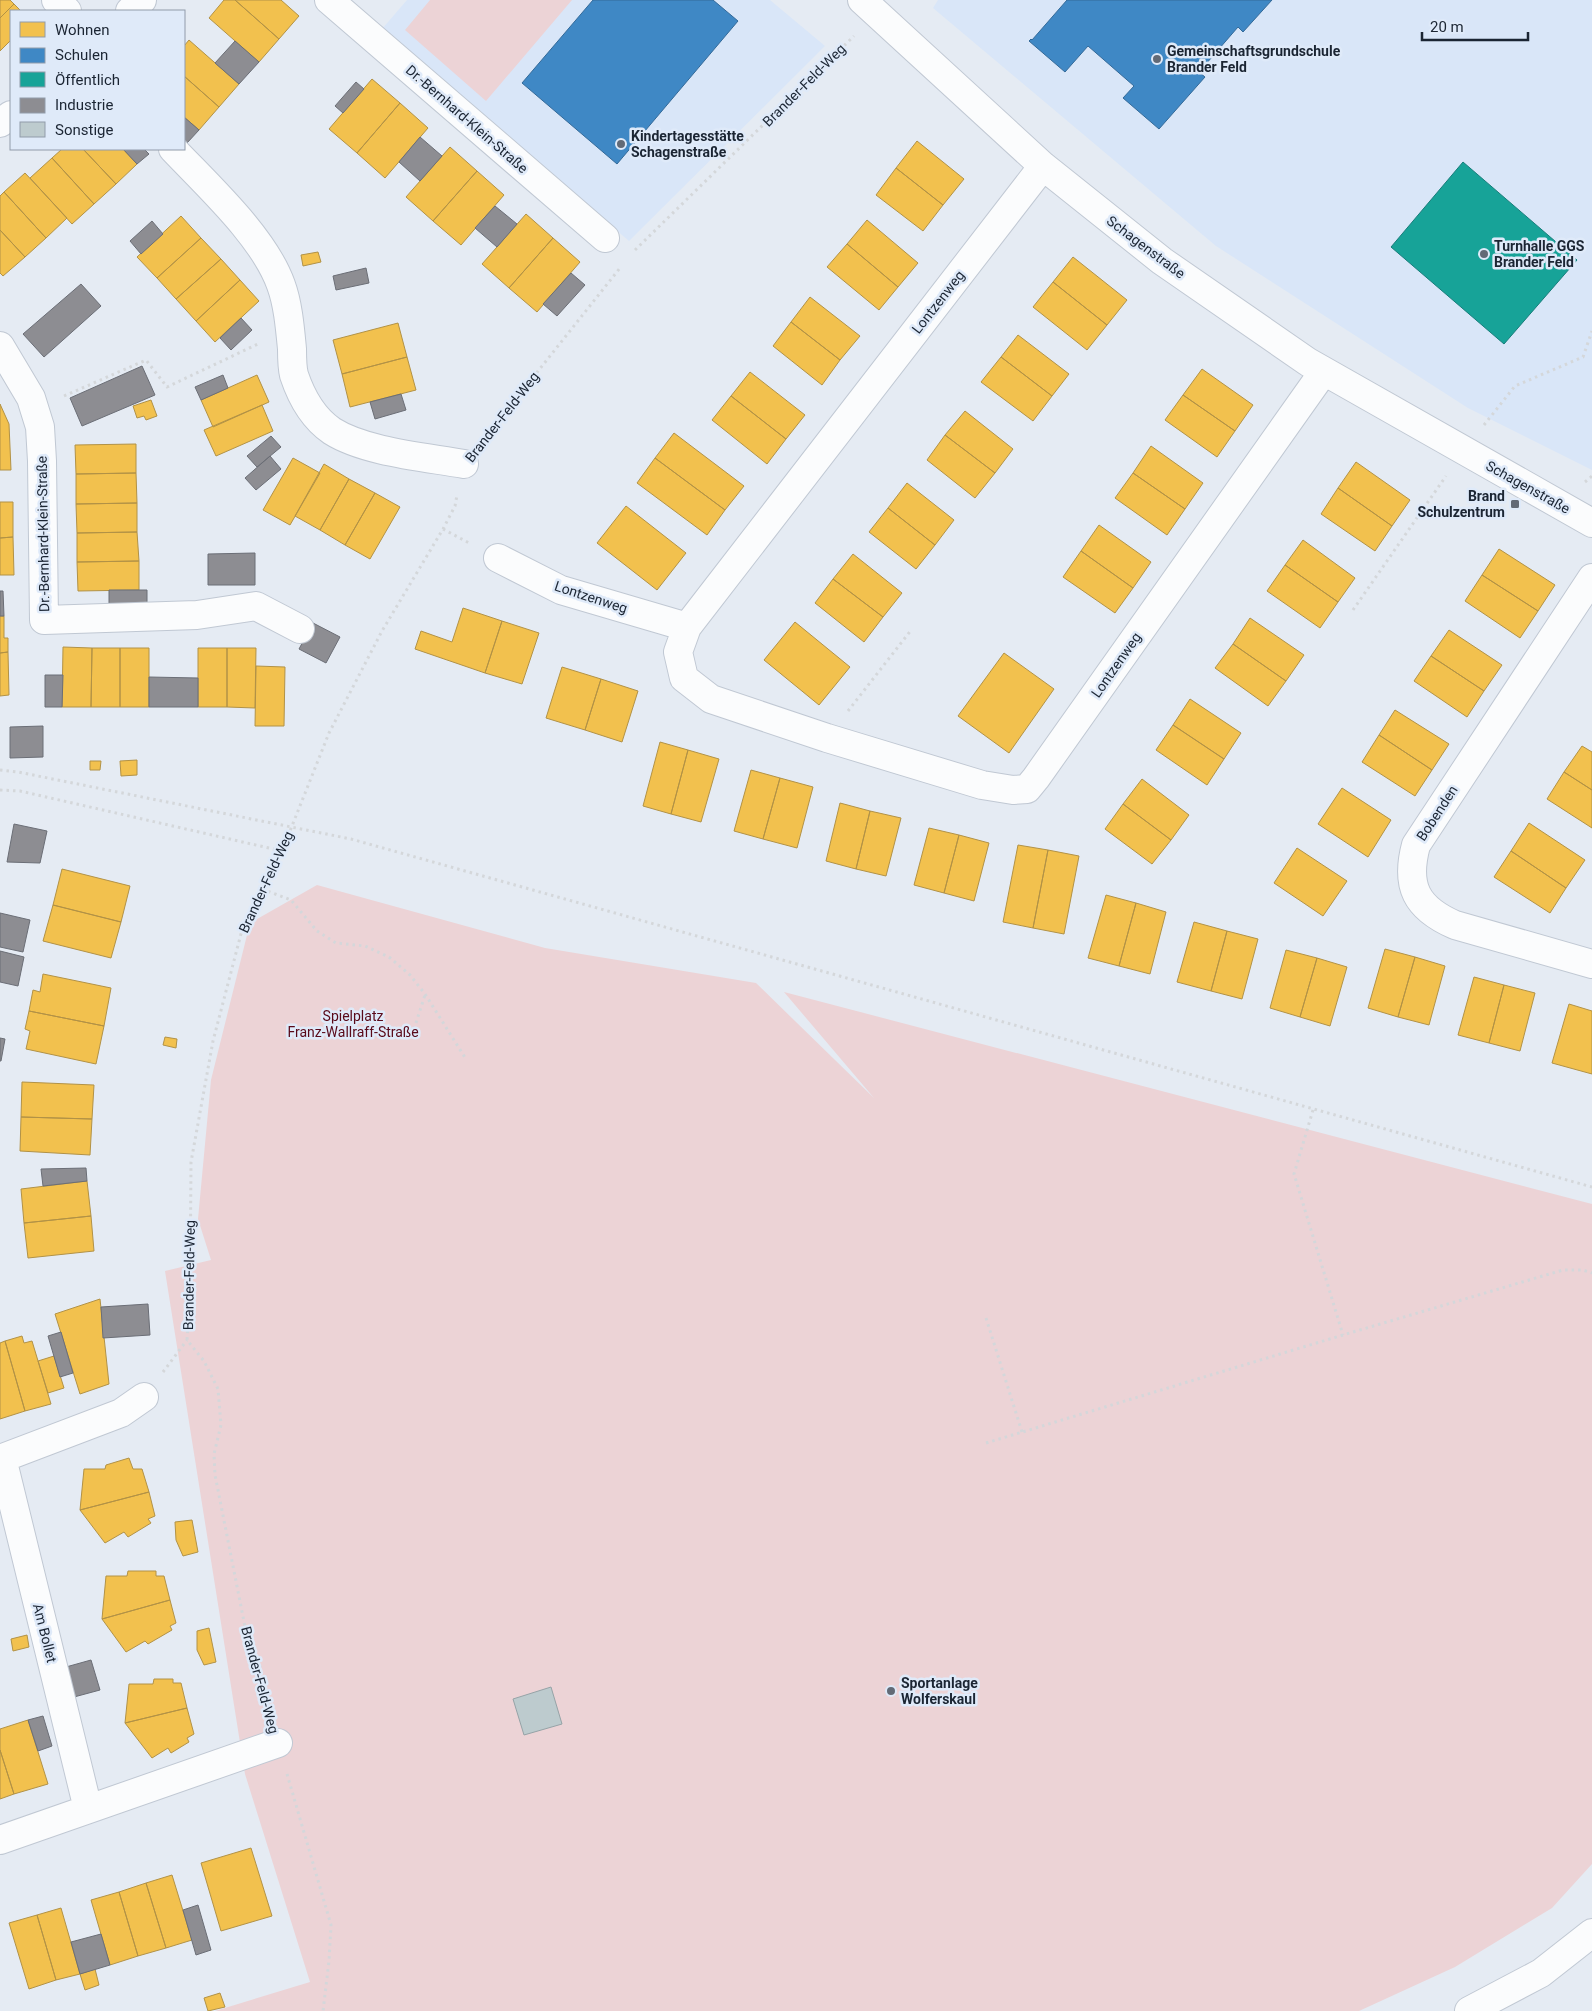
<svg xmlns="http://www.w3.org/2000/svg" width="1592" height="2011" font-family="Roboto,sans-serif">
  <rect width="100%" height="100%" fill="#e5ebf3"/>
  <path fill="#d9e6f8" d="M407,0H770L825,46L629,241L382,29Z
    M938,0H1592V470L1468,408L1216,246L933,8Z"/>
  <path fill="#ecd3d6" d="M430,0H572L486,101L405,30Z
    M317,885L545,948L756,983L874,1098L784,992L1592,1204V1864L1552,1908L1455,1967L1359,2011H215L310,1982L245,1774L165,1271L211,1260L198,1219L211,1080L250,923Z"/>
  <path fill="#f2c14e" stroke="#b29246" d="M0,0H10L14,4L0,18Z
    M224,0H235L279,39L259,62L209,18Z
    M235,0H281L299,16L279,39Z
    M14,4L21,11H11V40L0,51V18Z
    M189,40L239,84L219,107L184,76V46Z
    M184,76L219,107L199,130L184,117Z
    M372,79L400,103L357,153L329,129Z
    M400,103L428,128L385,178L357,153Z
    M917,141L964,179L943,205L896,168Z
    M450,147L477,171L433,221L406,197Z
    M62,149H83L116,184L94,204L52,158Z
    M83,149H123L137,164L116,184Z
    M52,158L94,204L72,224L30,178Z
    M896,168L943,205L923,231L876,195Z
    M477,171L504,195L461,245L433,221Z
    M25,173L67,218L46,238L4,192Z
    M4,192L46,238L25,257L0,230V196Z
    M526,214L553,238L509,288L482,264Z
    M181,216L201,238L157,278L137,257Z
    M867,220L918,263L898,287L847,244Z
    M0,230L25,257L3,276L0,273Z
    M201,238L221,259L176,299L157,278Z
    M553,238L580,262L537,312L509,288Z
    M847,244L898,287L879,310L827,267Z
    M318,252L321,262L303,266L301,255Z
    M1073,257L1127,300L1107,325L1053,282Z
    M221,259L240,280L196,321L176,299Z
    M240,280L259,301L215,342L196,321Z
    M1053,282L1107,325L1087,350L1033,307Z
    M810,297L860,336L840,360L791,322Z
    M791,322L840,360L822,385L773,346Z
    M398,323L407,357L342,374L333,340Z
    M1018,335L1069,374L1052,396L1001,357Z
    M407,357L416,390L350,407L342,374Z
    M1001,357L1052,396L1033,421L981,382Z
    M1202,369L1253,405L1235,431L1183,395Z
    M750,372L805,415L786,439L731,396Z
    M257,375L269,402L213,427L201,400Z
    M1183,395L1235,431L1217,457L1165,420Z
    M731,396L786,439L767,464L712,420Z
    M151,400L157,416L146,420L144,416L137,418L133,406Z
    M0,404L9,424L11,470H0Z
    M262,405L273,431L216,456L204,430Z
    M965,411L1013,449L995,473L945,435Z
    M674,433L744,486L725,510L655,458Z
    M945,435L995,473L975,498L927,460Z
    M136,444V473L76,474L75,445Z
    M1151,446L1203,483L1185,509L1133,473Z
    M293,458L320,473L290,525L263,510Z
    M655,458L725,510L707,535L637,483Z
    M1356,462L1410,500L1392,526L1338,488Z
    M324,464L349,479L320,530L295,516Z
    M136,473L137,503L76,504V474Z
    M1133,473L1185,509L1167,535L1115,498Z
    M349,479L375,493L345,545L320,530Z
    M907,483L954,520L935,545L888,508Z
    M1338,488L1392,526L1375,551L1321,514Z
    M375,493L400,507L370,559L345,545Z
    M0,502H13V537L0,538Z
    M137,503V532L77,533L76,504Z
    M626,506L686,553L657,590L597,543Z
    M888,508L935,545L916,569L869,532Z
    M1099,525L1151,562L1133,588L1081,551Z
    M137,532L139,561L77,562V533Z
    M13,537L14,575H0V538Z
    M1303,540L1355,578L1338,602L1285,565Z
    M1499,549L1555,585L1538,611L1482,575Z
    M1081,551L1133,588L1115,613L1063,577Z
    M853,554L902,593L883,617L833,579Z
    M139,561V590L78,591L77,562Z
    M1285,565L1338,602L1320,628L1267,591Z
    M1482,575L1538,611L1520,638L1465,601Z
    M833,579L883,617L864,642L815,603Z
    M463,608L502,621L485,673L415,649L421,631L452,642Z
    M0,616H4V638H8V652L0,653Z
    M1250,618L1304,655L1286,681L1233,644Z
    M502,621L539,633L522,684L485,673Z
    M795,622L850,667L819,705L764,660Z
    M1449,630L1502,665L1484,691L1431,656Z
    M1233,644L1286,681L1268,706L1215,668Z
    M63,647L92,648L91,707H62Z
    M92,648H120V707H91Z
    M120,648H149V707H120Z
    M198,648H227V707H198Z
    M227,648H256L255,708L227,707Z
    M8,652L9,695L0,696V653Z
    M1004,653L1054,689L1009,753L958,716Z
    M1431,656L1484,691L1467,717L1414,681Z
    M256,666L285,667L284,726H255Z
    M562,667L601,679L585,730L546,718Z
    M601,679L638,691L622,742L585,730Z
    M1190,699L1241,733L1224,759L1173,725Z
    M1395,710L1449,744L1432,770L1379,735Z
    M1173,725L1224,759L1207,785L1156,750Z
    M1379,735L1432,770L1415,796L1362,762Z
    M660,742L688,750L671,814L643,806Z
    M1582,746L1592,752V790L1564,772Z
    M688,750L719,759L701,822L671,814Z
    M137,760V775L121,776L120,761Z
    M90,761H101L100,770H90Z
    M751,770L780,778L763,839L734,831Z
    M1564,772L1592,790V828L1547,799Z
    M780,778L813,787L797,848L763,839Z
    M1142,779L1189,815L1171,840L1123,804Z
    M1342,788L1391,820L1368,857L1318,824Z
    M840,803L870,811L856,869L826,861Z
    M1123,804L1171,840L1152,864L1105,829Z
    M870,811L901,818L886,876L856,869Z
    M1529,823L1585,860L1566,888L1511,851Z
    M929,828L959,835L944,893L914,885Z
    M959,835L989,843L974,901L944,893Z
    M1018,845L1048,850L1033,928L1003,922Z
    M1297,848L1347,881L1323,916L1274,883Z
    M1048,850L1079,856L1064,934L1033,928Z
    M1511,851L1566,888L1550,913L1494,877Z
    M62,869L130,886L121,922L53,905Z
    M1106,895L1136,903L1119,966L1088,958Z
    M1136,903L1166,912L1150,974L1119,966Z
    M53,905L121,922L111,958L43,941Z
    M1194,922L1227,931L1211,991L1177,982Z
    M1227,931L1258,939L1242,999L1211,991Z
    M1385,949L1415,957L1398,1017L1368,1008Z
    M1286,950L1317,958L1300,1017L1270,1008Z
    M1415,957L1445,966L1429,1025L1398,1017Z
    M1317,958L1347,967L1330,1026L1300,1017Z
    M43,974L111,988L104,1026L29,1011L33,990L40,992Z
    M1474,977L1504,985L1489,1043L1458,1035Z
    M1504,985L1535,993L1520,1051L1489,1043Z
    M1569,1004L1592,1011V1074L1552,1063Z
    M29,1011L104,1026L96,1064L26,1049L30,1031L25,1029Z
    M165,1037L177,1039L176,1048L163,1045Z
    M22,1082L94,1085L92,1119L21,1117Z
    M21,1117L92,1119L90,1155L20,1151Z
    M87,1181L91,1216L24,1223L21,1189Z
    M91,1216L94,1251L28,1258L24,1223Z
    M100,1299L109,1384L80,1394L55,1314Z
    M22,1336L24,1343L32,1341L51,1404L25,1411L5,1341Z
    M5,1341L25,1411L0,1419V1343Z
    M54,1356L64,1388L48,1393L38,1361Z
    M129,1458L133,1469H142L149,1492L80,1510L84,1469H105L106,1465Z
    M149,1492L155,1516L148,1519L151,1523L128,1537L124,1532L105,1543L80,1510Z
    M192,1520L198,1552L183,1556L176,1540L175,1522Z
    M128,1571H156V1576H164L170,1600L102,1619L106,1576H127Z
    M170,1600L176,1623L170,1626L172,1630L148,1644L145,1641L126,1652L102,1619Z
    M209,1628L216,1662L204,1665L197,1650V1631Z
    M27,1635L29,1647L13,1651L11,1639Z
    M154,1679H173V1683H181L187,1708L125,1723L129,1684H153Z
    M187,1708L194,1734L187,1738L189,1742L171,1753L168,1748L152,1758L125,1723Z
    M28,1720L48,1784L14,1794L0,1750V1729Z
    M0,1750L14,1794L0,1799Z
    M251,1848L272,1916L221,1931L201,1863Z
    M172,1875L192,1940L166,1948L146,1883Z
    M146,1883L166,1948L138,1956L119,1892Z
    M119,1892L138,1956L110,1965L91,1900Z
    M61,1908L80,1974L56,1980L37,1915Z
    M37,1915L56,1980L29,1989L9,1923Z
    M95,1969L99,1985L85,1990L80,1974Z
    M220,1993L225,2007L208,2011L204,1998Z"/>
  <path fill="#3f88c5" stroke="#346a99" d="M593,0H713L738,21L617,164L522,83Z
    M1067,0H1272L1243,32L1238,27L1199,72L1205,77L1159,129L1123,98L1134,86L1088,46L1065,72L1029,41L1031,39L1032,40Z"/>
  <path fill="#17a398" stroke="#187d7a" d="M1463,162L1577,260L1504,344L1391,247Z"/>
  <path fill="#8d8d92" stroke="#6b6e76" d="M235,41L259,62L239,84L215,63Z
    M356,82L364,89L343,113L335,106Z
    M184,117L199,130L187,143L184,140Z
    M420,137L442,156L420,181L399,162Z
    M123,149H144L149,154L137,164Z
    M495,206L517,224L497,247L475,228Z
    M152,221L163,234L141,254L130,241Z
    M366,268L369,283L336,290L333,276Z
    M571,273L585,285L557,316L543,304Z
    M81,284L101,306L44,357L23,334Z
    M241,318L252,330L231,350L220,338Z
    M142,366L155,395L82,426L70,398Z
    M223,375L228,388L201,400L195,387Z
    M401,394L406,410L375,419L370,402Z
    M271,436L281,447L257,467L247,456Z
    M270,456L281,469L256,490L245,478Z
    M255,553V585H208V554Z
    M109,590H147V605H109Z
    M0,591H3L4,616H0Z
    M313,623L340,637L326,663L299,649Z
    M45,675H63L62,707H45Z
    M149,677L198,678V707H149Z
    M43,726V757L10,758V727Z
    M14,824L47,831L40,863L7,862Z
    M0,913L30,920L23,952L0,947Z
    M0,951L24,957L18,986L0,982Z
    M0,1038L5,1039L1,1061H0Z
    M86,1168L87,1181L43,1186L41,1169Z
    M148,1304L150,1335L103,1338L101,1307Z
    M61,1332L73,1373L60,1377L48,1336Z
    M91,1660L100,1690L74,1697L66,1667Z
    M43,1716L52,1746L38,1751L28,1720Z
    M198,1905L211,1950L196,1955L183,1910Z
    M101,1934L110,1965L80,1974L71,1942Z"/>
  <path fill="#bdcbce" stroke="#96a3a7" d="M551,1687L562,1724L524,1735L513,1699Z"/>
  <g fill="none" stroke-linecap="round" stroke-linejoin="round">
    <defs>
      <path id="minor" d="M56,0L67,11
        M329,0L605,238
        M862,0L1043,166L1162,261L1308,362L1592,523
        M130,11L142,0
        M0,123L11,115
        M173,149C208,186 264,237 281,285C288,304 290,328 292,349C292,357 292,367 294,375C301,396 313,418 332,431C365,452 425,457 464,464
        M1043,166L687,627L678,652L684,678L711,699L827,738L982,785L1013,790L1027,789L1036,778L1324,371
        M0,346L31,398L40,427L42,461L44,620L197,615L256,606L300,629
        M498,558L561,590L687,627
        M1592,578L1416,845C1405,886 1416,908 1455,925L1592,964
        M2,1458L88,1809
        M0,1459L121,1413L144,1397
        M0,1840L278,1743
        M1469,2011L1541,1973L1592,1933"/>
    </defs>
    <use href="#minor" stroke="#c0c8d3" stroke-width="30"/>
    <path stroke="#d4d7da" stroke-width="3" stroke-dasharray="2.5 4" stroke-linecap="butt" d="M635,250L854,36
      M64,396L146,360L167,387L260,343
      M1484,425L1515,386L1583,357L1592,331
      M484,439L620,268
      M1585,482L1592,476
      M443,529L471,544
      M1353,610L1446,476
      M848,711L912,629
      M0,770L18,772L351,839L1592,1187
      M0,790L20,791L282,851
      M262,889L291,900L317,931L336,943L365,946L389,957L410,975L425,994L466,1059
      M411,1035L414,1029L425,995
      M1313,1110L1294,1174L1343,1335
      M986,1318L1022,1432
      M163,1372L187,1340
      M986,1443L1343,1335L1563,1270H1583L1592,1273
      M270,1712L260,1666L249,1647L215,1475L214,1454L221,1425L218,1389L204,1361L187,1340L190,1298L191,1162L213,1041L242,930L282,851L329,733L382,631L443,529L455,506L457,495
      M287,1774L331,1925L329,1961L323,2011"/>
    <use href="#minor" stroke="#fbfcfd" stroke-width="28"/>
  </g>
  <g fill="#626a76" stroke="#dfeaf9" stroke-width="2">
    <circle cx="1157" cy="59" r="5"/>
    <circle cx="621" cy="144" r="5"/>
    <circle cx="1484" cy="254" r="5"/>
    <rect x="1510" y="499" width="10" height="10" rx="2.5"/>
    <circle cx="891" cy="1691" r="5"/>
  </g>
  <g text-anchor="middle" stroke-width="5" stroke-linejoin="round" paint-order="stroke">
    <g font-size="14" font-weight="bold" fill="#1b2533" stroke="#dfeaf9" text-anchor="start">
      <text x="1167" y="56">Gemeinschaftsgrundschule<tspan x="1167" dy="16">Brander Feld</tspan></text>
      <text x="631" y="141">Kindertagesstätte<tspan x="631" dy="16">Schagenstraße</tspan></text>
      <text x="1494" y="251">Turnhalle GGS<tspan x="1494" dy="16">Brander Feld</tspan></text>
      <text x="1505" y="501" text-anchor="end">Brand<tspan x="1505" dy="16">Schulzentrum</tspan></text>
      <text x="901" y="1688">Sportanlage<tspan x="901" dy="16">Wolferskaul</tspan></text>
    </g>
    <g font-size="14" fill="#1b2533" stroke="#dfeaf9">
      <text transform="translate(804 85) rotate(-45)" y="5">Brander-Feld-Weg</text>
      <text transform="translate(467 119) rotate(41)" y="5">Dr.-Bernhard-Klein-Straße</text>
      <text transform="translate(1146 247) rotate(37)" y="5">Schagenstraße</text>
      <text transform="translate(938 302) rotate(-52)" y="5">Lontzenweg</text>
      <text transform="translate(502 417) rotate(-52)" y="5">Brander-Feld-Weg</text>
      <text transform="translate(1528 487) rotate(29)" y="5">Schagenstraße</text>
      <text transform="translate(43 534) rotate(-91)" y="5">Dr.-Bernhard-Klein-Straße</text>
      <text transform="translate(591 597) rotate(18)" y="5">Lontzenweg</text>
      <text transform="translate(1116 665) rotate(-55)" y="5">Lontzenweg</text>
      <text transform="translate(1437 813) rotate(-57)" y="5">Bobenden</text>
      <text transform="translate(266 882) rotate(-65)" y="5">Brander-Feld-Weg</text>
      <text transform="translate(189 1275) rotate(-89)" y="5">Brander-Feld-Weg</text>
      <text transform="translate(45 1633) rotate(76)" y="5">Am Bollet</text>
      <text transform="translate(260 1680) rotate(75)" y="5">Brander-Feld-Weg</text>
    </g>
    <g font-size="14" fill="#590919" stroke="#dfeaf9">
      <text x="353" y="1021">Spielplatz<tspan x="353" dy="16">Franz-Wallraff-Straße</tspan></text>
    </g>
  </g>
  <rect x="10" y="10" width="175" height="140" fill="#dfeaf9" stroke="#919baa"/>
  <rect x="20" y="22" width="25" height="15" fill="#f2c14e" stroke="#919baa"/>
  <text x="55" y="35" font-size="15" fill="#1b2533">Wohnen</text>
  <rect x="20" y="48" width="25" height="15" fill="#3f88c5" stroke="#919baa"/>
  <text x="55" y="60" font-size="15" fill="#1b2533">Schulen</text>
  <rect x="20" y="72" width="25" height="15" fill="#17a398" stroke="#919baa"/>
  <text x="55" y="85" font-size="15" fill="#1b2533">Öffentlich</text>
  <rect x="20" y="98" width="25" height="15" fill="#8d8d92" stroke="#919baa"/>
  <text x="55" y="110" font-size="15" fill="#1b2533">Industrie</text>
  <rect x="20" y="122" width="25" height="15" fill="#bdcbce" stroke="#919baa"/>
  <text x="55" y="135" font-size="15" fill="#1b2533">Sonstige</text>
  <path d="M1422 32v8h106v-8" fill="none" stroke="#1b2533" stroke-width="2.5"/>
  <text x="1430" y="32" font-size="15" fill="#1b2533" stroke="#dfeaf9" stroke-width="4" paint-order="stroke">20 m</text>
</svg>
